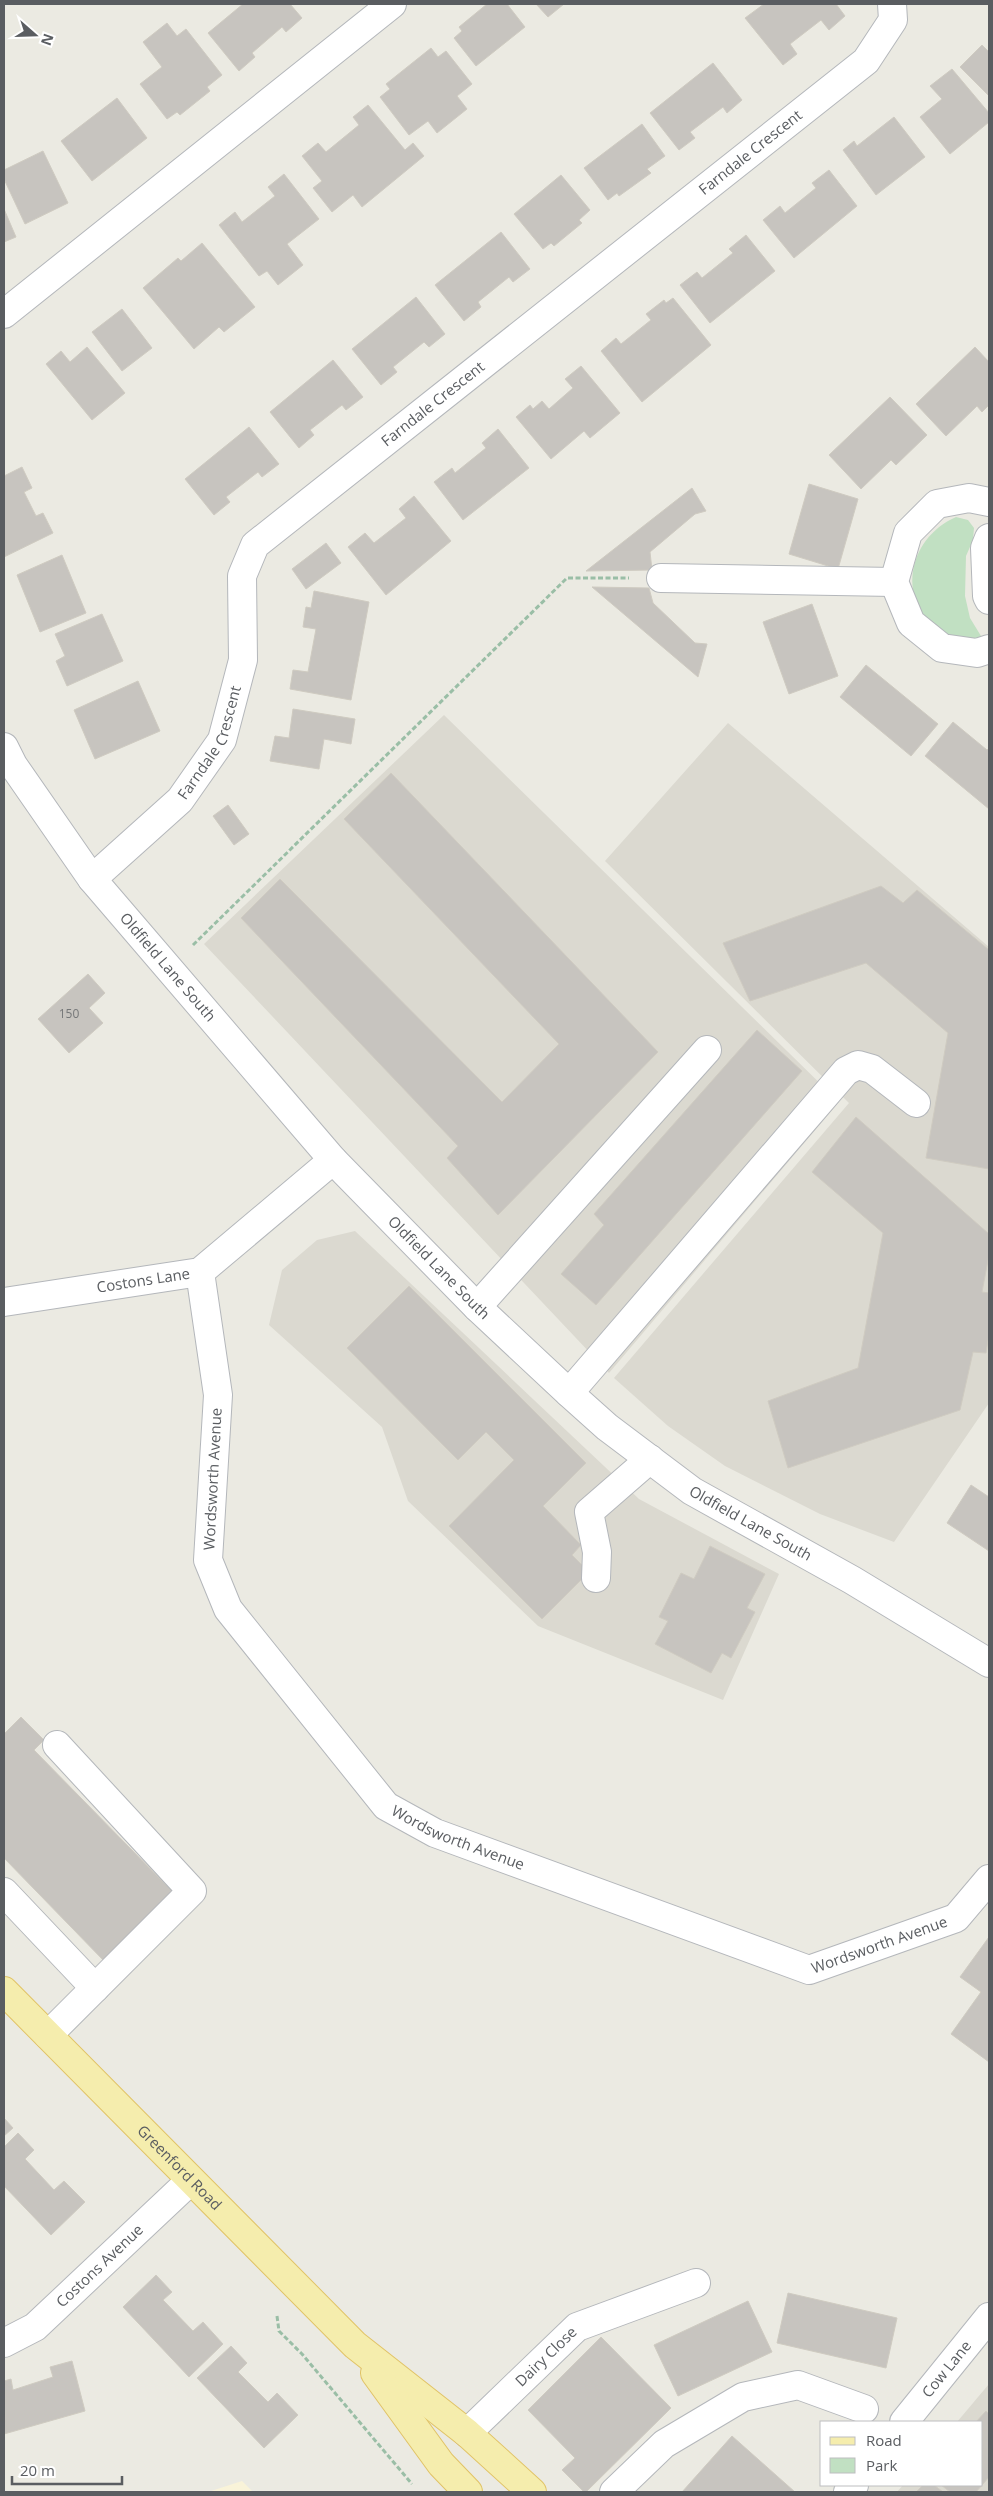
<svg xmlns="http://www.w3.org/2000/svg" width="993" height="2496" font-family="'Open Sans',sans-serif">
  <rect width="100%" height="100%" fill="#ebeae2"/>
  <path fill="#f9f3d9" d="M242,2481L253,2492H208Z"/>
  <path fill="#dbd9d0" d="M444,715L839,1102L609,1373L204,944Z
    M728,723L989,947V1403L894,1542L820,1514L725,1466L668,1426L614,1378L849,1103L605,861Z
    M355,1231L639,1499L779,1574L723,1700L538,1626L408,1501L382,1427L269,1325L282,1270L317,1240Z
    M989,2384V2492H897L903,2485H982V2422H957Z"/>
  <path fill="#c1e0c2" d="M956,517L968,520L974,528L973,540L966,556L965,596L970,618L981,636L976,645C962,646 956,640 944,634C895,604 906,539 956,517Z"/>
  <path fill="#c7c4bf" stroke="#cfcbc1" d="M243,4H290L302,18L286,32L282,27L252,53L255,57L239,71L208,33Z
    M487,4H507L525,27L476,66L454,38L462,31L459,27Z
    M536,4H564L548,17Z
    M764,4H836L845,16L829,30L821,20L790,44L797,54L783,65L745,18Z
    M167,23L177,36L186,29L222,75L207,87L210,91L180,115L177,112L167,119L140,84L162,67L143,42Z
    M982,45L989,52V96L960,67Z
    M431,48L438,57L446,51L472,84L457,96L467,109L437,133L428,121L409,135L380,97L390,89L386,84Z
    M713,63L742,100L727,113L723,107L690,132L695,138L679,150L650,113Z
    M952,69L989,113V122L950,154L920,117L942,99L930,86Z
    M117,98L147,138L92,181L61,141Z
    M368,105L405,150L413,143L424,156L362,207L353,195L332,212L313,188L322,181L302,156L318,143L326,152L359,125L353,117Z
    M894,117L925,157L876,195L843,150L854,141L857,146Z
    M642,124L665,156L647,169L651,173L619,196L617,193L608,200L584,168Z
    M43,151L68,203L25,224L4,179V170Z
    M829,170L857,206L794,258L763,220L780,206L785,213L816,188L812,183Z
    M284,174L319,219L287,244L303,265L278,285L267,271L259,276L219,225L235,212L242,222L275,196L268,187Z
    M561,175L590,210L579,220L582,223L554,246L551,243L543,249L514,214Z
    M4,209L16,237L4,242Z
    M501,232L530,269L513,282L509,277L478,302L481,307L464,321L435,285Z
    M746,235L775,271L710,323L680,285L697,272L702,278L733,253L729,249Z
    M202,243L255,307L224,332L219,327L194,349L143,288L178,258L181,261Z
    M416,297L445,334L429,347L424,342L393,367L397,372L381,385L352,349Z
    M673,298L711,345L642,402L601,351L616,338L621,344L651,320L646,314L664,300L666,303Z
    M122,309L152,348L122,371L92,332Z
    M87,347L125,393L92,420L46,364L61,351L70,362Z
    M975,347L989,362V405L982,412L977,406L946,436L916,404Z
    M333,360L363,397L346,410L342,405L310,430L314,435L299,448L270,412Z
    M581,366L620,413L590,438L584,431L551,459L516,417L530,405L533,409L542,401L549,409L573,388L565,379Z
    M890,397L927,435L896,465L891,460L861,489L829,455Z
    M249,427L279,464L262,477L258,472L226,497L230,502L214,515L185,479Z
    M498,429L529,468L463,520L434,482L452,468L455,473L486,448L482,443Z
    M22,467L32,488L24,492L36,516L43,513L53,533L4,557V476Z
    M809,484L858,499L838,569L789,554Z
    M692,488L706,511L695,514L650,552L652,570L586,571Z
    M414,496L451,541L386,595L348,547L365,533L374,543L406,518L399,509Z
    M326,543L341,563L306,589L292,569Z
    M62,555L86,613L40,632L17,575Z
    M592,587L649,588L653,603L695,643L707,644L698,677Z
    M314,591L369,602L351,700L290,689L293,670L308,672L316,629L303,627L306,607L311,608Z
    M812,604L838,676L789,694L763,622Z
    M102,614L123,661L67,686L56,661L65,656L55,634Z
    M866,665L938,724L911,756L840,697Z
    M138,681L160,731L95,759L74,710Z
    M293,709L355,719L351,744L324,739L319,769L270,761L275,736L289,738Z
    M953,722L987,750L989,748V809L925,756Z
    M391,773L658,1052L498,1215L447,1158L458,1146L241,918L280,879L502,1102L559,1044L344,819Z
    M228,805L249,834L234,845L213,816Z
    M881,886L903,903L917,890L989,950V1169L926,1158L948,1033L866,963L750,1001L723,943Z
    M88,974L105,993L89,1008L103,1023L69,1053L38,1019Z
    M757,1030L802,1071L596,1305L561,1274L604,1225L594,1214Z
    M856,1117L989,1234V1255L982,1292L989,1293V1334L986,1353L973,1352L960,1410L788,1468L768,1401L858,1368L883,1233L812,1172Z
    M409,1286L586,1463L543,1506L581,1545L572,1555L589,1572L542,1619L449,1526L514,1460L486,1432L458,1460L347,1348Z
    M971,1485L989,1497V1551L947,1523Z
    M710,1546L765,1574L747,1608L755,1612L731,1658L722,1653L711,1673L655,1644L668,1621L659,1617L681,1573L694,1579Z
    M21,1717L44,1740L34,1750L175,1894L105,1962L4,1858V1734Z
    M989,1937V2062L951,2034L981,1992L960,1977Z
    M4,2118L13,2128L4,2136Z
    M18,2133L34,2150L25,2159L54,2190L64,2181L85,2202L51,2235L4,2186V2147Z
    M156,2275L172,2292L163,2300L193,2331L203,2322L223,2344L189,2377L123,2307Z
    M788,2293L897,2318L886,2368L777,2343Z
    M748,2301L772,2352L678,2396L654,2345Z
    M601,2337L671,2408L586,2492H584L562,2470L575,2458L528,2410Z
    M231,2346L247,2363L238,2372L268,2402L277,2393L298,2415L264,2448L197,2378Z
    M72,2361L85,2411L4,2434V2381L11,2379L13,2390L53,2377L50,2367Z
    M986,2411L989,2414V2477L976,2492H950L941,2485H982V2422H976Z
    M732,2436L795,2492H682Z
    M923,2485H934L943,2492H916Z"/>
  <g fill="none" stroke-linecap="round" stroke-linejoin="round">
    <defs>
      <g id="minor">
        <path d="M4,314L392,4"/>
        <path d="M989,502L969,498L937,504L908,533L894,582L911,623L942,648L977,653L989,649"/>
        <path d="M989,538L985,548L987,596L989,600"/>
        <path d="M661,578L894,582"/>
        <path id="s1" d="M4,747L13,765L92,879L333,1160L477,1307L569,1393L607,1427L692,1491L852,1580L989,1663"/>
        <path id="s2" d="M92,879L180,800L222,740L243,660L242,576L255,545L866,61L893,20L892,4"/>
        <path id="s3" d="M200,1272L218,1395L208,1560L228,1609L386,1806L435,1833L809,1970L956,1918L989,1879"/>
        <path id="s4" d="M4,1302L200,1272L333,1160"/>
        <path d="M477,1307L707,1050"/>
        <path d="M569,1393L846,1071L858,1065L872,1069L916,1103"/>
        <path d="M596,1578L597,1552L589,1512L650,1459"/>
        <path d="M4,1892L95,1988"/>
        <path d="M48,2035L192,1891L57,1745"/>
        <path id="s5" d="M4,2343L35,2327L190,2181"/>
        <path id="s6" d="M904,2422L989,2317"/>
        <path id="s7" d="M467,2433L577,2327L696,2283"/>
        <path d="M614,2492L664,2444L743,2397L798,2385L864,2409"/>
        <path d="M848,2492L854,2485"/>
      </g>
      <g id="major">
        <path id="s8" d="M4,1991L355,2345L467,2433L532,2492"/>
        <path d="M375,2373L441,2464L468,2492"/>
      </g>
    </defs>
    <use href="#minor" stroke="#b4b7bb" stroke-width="30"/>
    <use href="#major" stroke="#e1c366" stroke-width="30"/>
    <path stroke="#9abea6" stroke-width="3" stroke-dasharray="5 2.5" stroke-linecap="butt" d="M193,945L567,578H629
      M277,2316L279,2331L302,2354L412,2484"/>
    <use href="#minor" stroke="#fff" stroke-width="28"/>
    <use href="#major" stroke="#f5edad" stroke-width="28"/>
  </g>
  <g text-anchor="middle" stroke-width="5" stroke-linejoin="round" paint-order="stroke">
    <g font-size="12" fill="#757778">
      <text x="69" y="1018">150</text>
    </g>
    <g font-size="15" fill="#5a5d61" stroke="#fff">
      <text dy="5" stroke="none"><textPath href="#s2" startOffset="1024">Farndale Crescent</textPath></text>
      <text dy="5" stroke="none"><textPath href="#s2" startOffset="619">Farndale Crescent</textPath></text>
      <text dy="5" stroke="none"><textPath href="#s2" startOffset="184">Farndale Crescent</textPath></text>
      <text dy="5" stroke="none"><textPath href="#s1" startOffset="275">Oldfield Lane South</textPath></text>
      <text dy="5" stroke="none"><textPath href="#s1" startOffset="680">Oldfield Lane South</textPath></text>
      <text dy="5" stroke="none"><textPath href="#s4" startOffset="141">Costons Lane</textPath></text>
      <text transform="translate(213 1479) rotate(-87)" y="5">Wordsworth Avenue</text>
      <text dy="5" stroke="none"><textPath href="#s1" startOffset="1085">Oldfield Lane South</textPath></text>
      <text dy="5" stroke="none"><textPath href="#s3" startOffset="674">Wordsworth Avenue</textPath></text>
      <text dy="5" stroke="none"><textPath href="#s3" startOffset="1124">Wordsworth Avenue</textPath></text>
      <text dy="5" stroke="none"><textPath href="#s8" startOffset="249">Greenford Road</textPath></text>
      <text dy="5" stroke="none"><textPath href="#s5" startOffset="124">Costons Avenue</textPath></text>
      <text dy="5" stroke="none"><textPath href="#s7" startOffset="110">Dairy Close</textPath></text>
      <text dy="5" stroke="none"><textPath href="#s6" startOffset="68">Cow Lane</textPath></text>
    </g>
  </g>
  <rect width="993" height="2496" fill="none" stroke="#5a5d61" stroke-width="10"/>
  <rect x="820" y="2421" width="162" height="65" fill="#ffffff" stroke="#bdbec0"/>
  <rect x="830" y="2437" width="25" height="8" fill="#f5edad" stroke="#bdbec0"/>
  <text x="866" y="2446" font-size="15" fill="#5a5d61">Road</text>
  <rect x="830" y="2458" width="25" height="15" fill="#c1e0c2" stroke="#bdbec0"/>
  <text x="866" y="2471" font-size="15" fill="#5a5d61">Park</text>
  <g transform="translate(35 35) rotate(110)" stroke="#ffffff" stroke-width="4" paint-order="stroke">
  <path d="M0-4L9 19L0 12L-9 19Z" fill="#5a5d61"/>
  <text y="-8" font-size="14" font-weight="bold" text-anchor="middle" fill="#5a5d61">N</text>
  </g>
  <path d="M12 2476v8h110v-8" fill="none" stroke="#5a5d61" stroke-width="2.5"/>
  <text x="20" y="2476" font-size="15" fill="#5a5d61" stroke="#ffffff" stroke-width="4" paint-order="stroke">20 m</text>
</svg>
